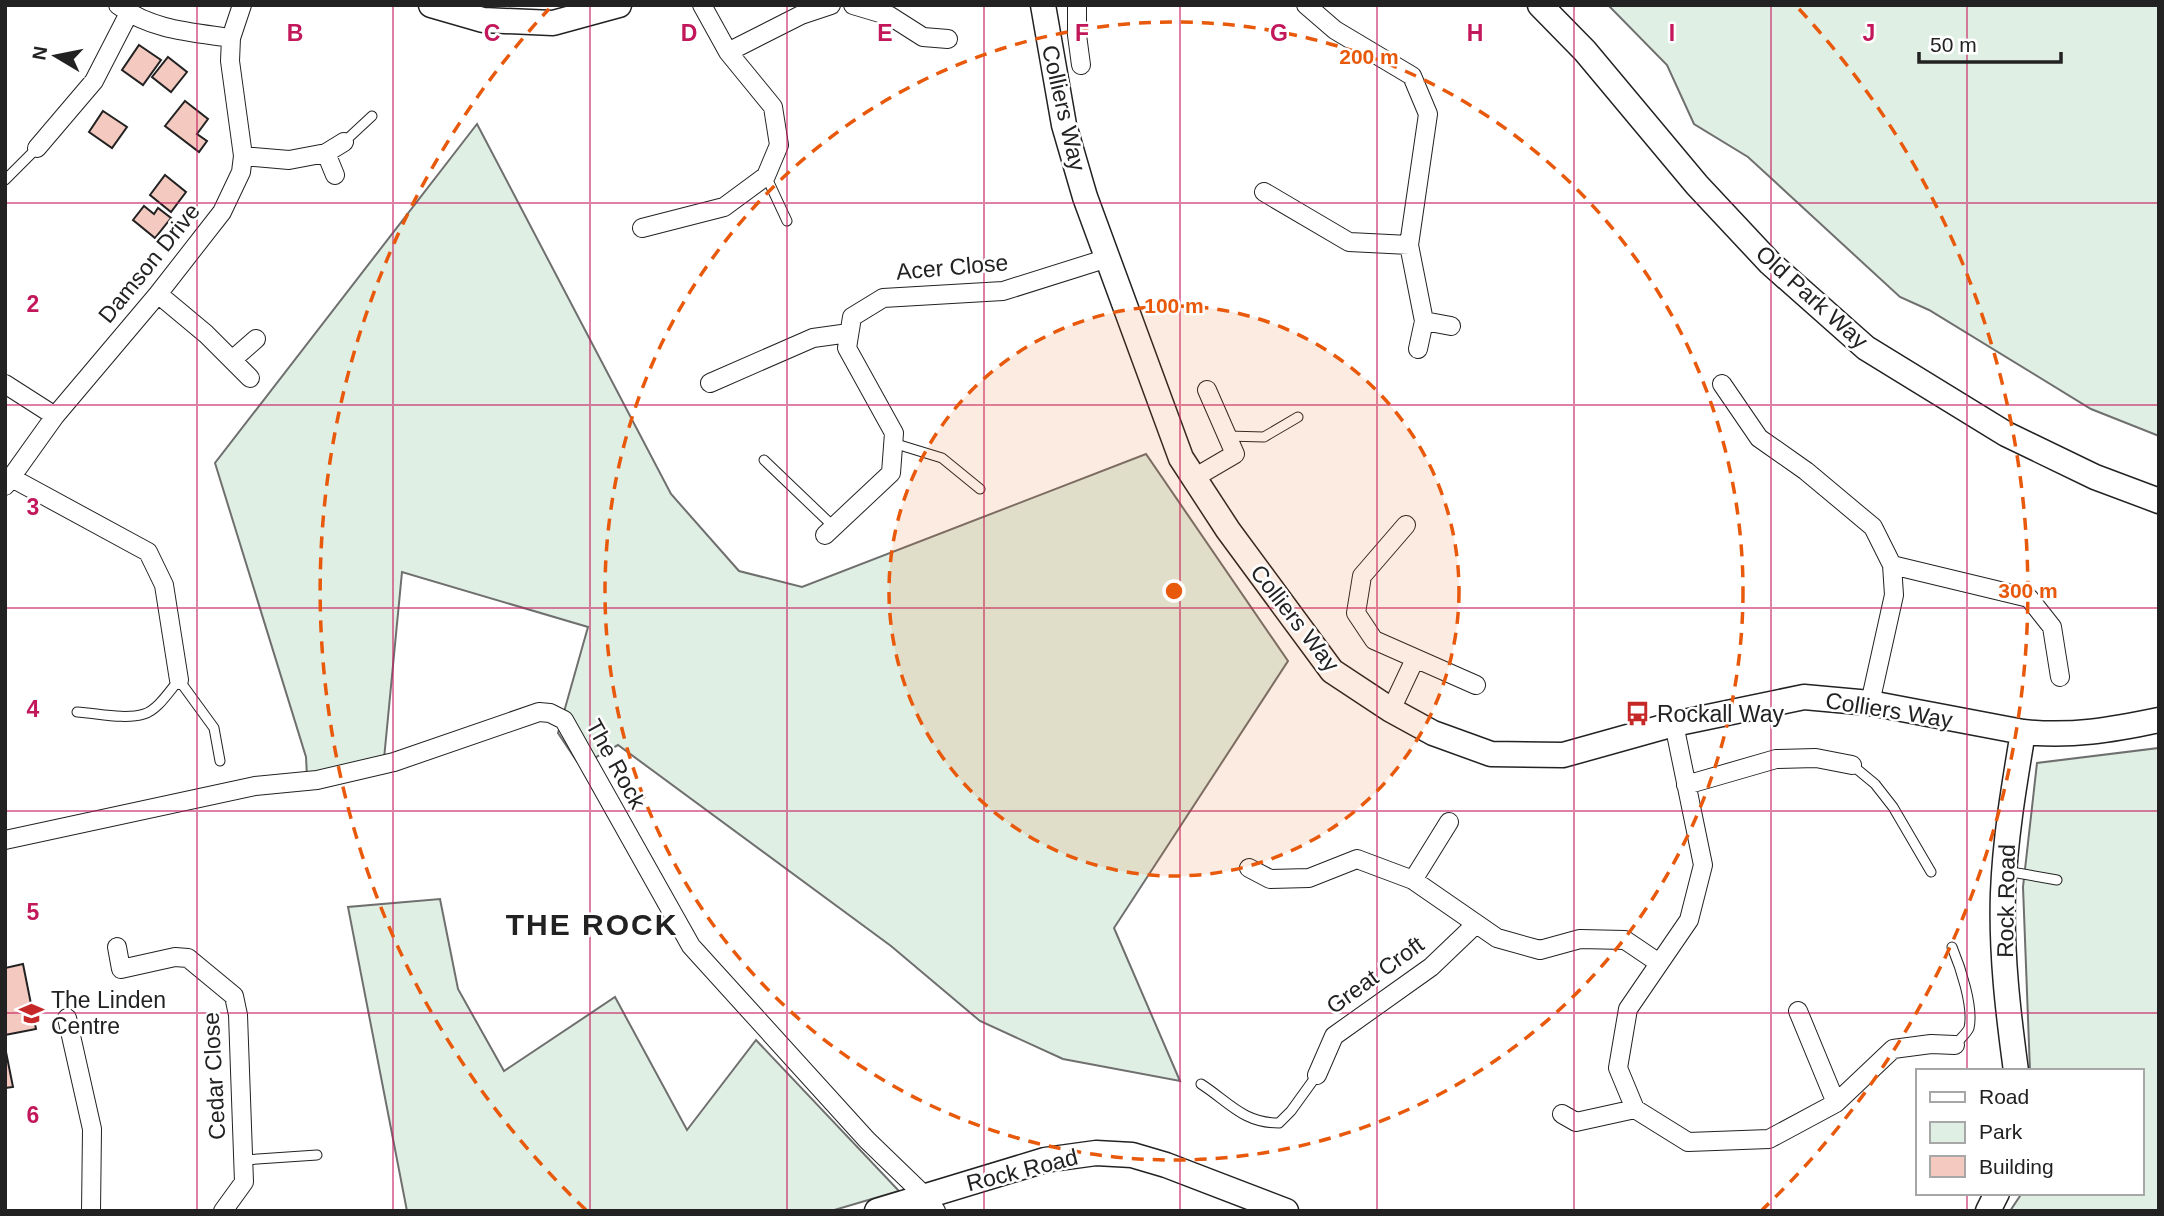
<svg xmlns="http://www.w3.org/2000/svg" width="2164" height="1216" font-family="Helvetica,sans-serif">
  <rect width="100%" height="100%" fill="#fff"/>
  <path fill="#e0efe3" stroke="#6f6f6f" stroke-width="2" d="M1608,5H2159V436L2091,409L1929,310L1900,297L1748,157L1694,124L1667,65Z
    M477,124L671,494L739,571L802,587L1146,454L1288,661L1114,928L1180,1081L1063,1059L980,1021L891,946L618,745L580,766L558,733L588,627L402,572L384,759L307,777L306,757L215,463Z
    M2159,748V1211H2010L2022,1193H2141V1071H2030L2023,887L2037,763Z
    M440,899L458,989L504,1071L615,997L687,1130L756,1040L899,1191L831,1211H407L348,907Z"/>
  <path fill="#f3c9c0" stroke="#222" stroke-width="2" d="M139,45L161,60L143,85L122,70Z
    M168,57L187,72L171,92L152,77Z
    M185,101L208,119L197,134L207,141L199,152L165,126Z
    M103,111L127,127L112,148L89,132Z
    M165,175L186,192L171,212L150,195Z
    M144,206L154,214L158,208L171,218L155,238L133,220Z
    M23,964L36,1029L5,1035V968Z
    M5,1047L13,1087L5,1088Z"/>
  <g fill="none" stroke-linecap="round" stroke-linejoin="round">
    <defs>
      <path id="lane" d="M344,142L372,116
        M766,176L787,221
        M5,180L37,148
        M1227,436L1264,437L1298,417
        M893,443L942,458L980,489
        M764,460L834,527
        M77,712C97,713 124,720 144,714C158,710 170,690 179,680L214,728L220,761
        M1852,765L1875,784L1893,807L1931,872
        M2006,871L2057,880
        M1952,947C1960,966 1974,1007 1969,1028C1967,1033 1959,1040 1955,1045
        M1201,1084C1229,1102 1243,1123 1279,1123L1291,1111L1317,1075
        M244,1160L317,1155"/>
      <path id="street" d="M118,5C151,30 191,32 231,38
        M853,5L890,16L923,37L948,39
        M1077,5V35L1081,65
        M1306,5L1335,30L1412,76L1428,114L1409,245L1424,321L1418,349
        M728,52L801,15L831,5
        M37,148L94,81L129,13
        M243,156L289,160L326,153
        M335,175L326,153L344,142
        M1264,192L1349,242L1409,245
        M642,228L724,207L766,176L779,145L773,107L728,52L702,5
        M158,294L206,334L232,360
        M1424,321L1451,326
        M250,378L232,360L256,339
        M710,383L813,338L849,333
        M5,384L55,416
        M1722,384L1759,438L1806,471L1873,527L1892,565L1894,595L1870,703
        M10,477L148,552L164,585L179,680
        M1194,478L1235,454L1207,390
        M5,486L55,416L158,294L222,212L241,172L243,156L230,61L231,38L242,5
        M1406,525L1362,576L1356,613L1374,640L1476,685
        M825,535L891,473L894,433L847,348L852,317L883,298L1003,291L1108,258
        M1892,565L2029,598L2052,627L2060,677
        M1391,710L1415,659
        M1674,724L1703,865L1689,920L1628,1009L1618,1068L1635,1109L1688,1142L1769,1139L1836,1103L1893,1049L1931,1044L1955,1045
        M1686,785L1776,759L1816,758L1852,765
        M5,840L255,786L317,780L394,762L539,712L550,713L564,720L691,946L867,1140L925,1196L936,1211
        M1249,868L1270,879L1309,878L1357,859L1413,880L1497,938L1540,950L1580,939L1625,940L1659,963
        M1413,880L1449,822
        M117,947L121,969L175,957L188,958L234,996L238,1015L244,1182L223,1211
        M1798,1011L1836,1103
        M67,1018L92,1129L91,1211
        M1317,1075L1334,1036L1431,967L1476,924
        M1562,1114L1576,1122L1635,1109"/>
      <path id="secondary" d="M431,5L483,20L553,23L619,5
        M1043,5L1064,125L1085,197L1181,458L1228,530L1332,671L1391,710L1433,733L1491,754L1563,755L1674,724L1804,697L1870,703L2023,732C2072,737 2111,730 2159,720
        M1540,5L1585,51L1697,185L1770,263L1866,348L2006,434L2095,477L2159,501
        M2016,1071C2008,1012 2001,953 2003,893C2005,839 2014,786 2023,732
        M877,1211L1045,1160L1096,1153L1132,1155L1166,1165L1286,1211
        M1988,1211L1997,1193"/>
    </defs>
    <use href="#lane" stroke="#222" stroke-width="11"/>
    <use href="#street" stroke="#222" stroke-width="20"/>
    <use href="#secondary" stroke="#222" stroke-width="27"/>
    <use href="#lane" stroke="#fff" stroke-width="9"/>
    <use href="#street" stroke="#fff" stroke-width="18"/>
    <use href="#secondary" stroke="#fff" stroke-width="24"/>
  </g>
  <path fill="none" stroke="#c2185b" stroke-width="2" stroke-opacity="0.55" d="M197,5V1211M393,5V1211M590,5V1211M787,5V1211M984,5V1211M1180,5V1211M1377,5V1211M1574,5V1211M1771,5V1211M1967,5V1071M5,203H2159M5,405H2159M5,608H2159M5,811H2159M5,1013H2159M1967,1193V1211"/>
  <circle cx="1174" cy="591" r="285" fill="#e8590c" fill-opacity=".12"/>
  <g fill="none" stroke="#e8590c" stroke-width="3.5" stroke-dasharray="12 9">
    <circle cx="1174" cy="591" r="285"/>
    <circle cx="1174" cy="591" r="569"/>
    <path d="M586 1210A854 854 0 0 1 549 9M1799 9A854 854 0 0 1 1762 1210"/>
  </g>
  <defs>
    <symbol id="bus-bare" viewBox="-9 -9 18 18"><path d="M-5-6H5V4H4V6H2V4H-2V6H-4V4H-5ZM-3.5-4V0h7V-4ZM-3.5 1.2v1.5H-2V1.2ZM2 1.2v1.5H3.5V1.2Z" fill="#c62828" stroke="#fff" stroke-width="2.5" paint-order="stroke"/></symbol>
    <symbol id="school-bare" viewBox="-9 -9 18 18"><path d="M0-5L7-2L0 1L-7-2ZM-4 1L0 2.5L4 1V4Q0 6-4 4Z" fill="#c62828" stroke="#fff" stroke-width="2.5" paint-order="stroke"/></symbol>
  </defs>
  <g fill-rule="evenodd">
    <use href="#bus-bare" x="1620" y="696" width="35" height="35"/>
    <use href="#school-bare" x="14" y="996" width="35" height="35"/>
  </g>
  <g text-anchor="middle" stroke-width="5" stroke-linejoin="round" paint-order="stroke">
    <g font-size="23" fill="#222" stroke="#fff">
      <text transform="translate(1064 108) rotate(77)" y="8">Colliers Way</text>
      <text transform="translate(149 263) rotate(-51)" y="8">Damson Drive</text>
      <text transform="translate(952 267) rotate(-5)" y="8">Acer Close</text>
      <text transform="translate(1812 297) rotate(42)" y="8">Old Park Way</text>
      <text transform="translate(1295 618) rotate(52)" y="8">Colliers Way</text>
      <text transform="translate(1889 710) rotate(9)" y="8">Colliers Way</text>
      <text transform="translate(616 764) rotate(61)" y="8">The Rock</text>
      <text transform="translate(2006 901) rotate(-89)" y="8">Rock Road</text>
      <text transform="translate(1375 975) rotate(-36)" y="8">Great Croft</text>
      <text transform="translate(214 1076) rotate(-93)" y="8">Cedar Close</text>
      <text transform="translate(1022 1170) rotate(-14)" y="8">Rock Road</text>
    </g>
    <g font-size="23" fill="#222" stroke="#fff" text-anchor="start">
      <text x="1657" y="722">Rockall Way</text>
      <text x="51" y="1008">The Linden<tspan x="51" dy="26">Centre</tspan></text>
    </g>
    <g font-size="30" font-weight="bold" letter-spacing="2" fill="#222" stroke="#fff">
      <text x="592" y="935">THE ROCK</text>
    </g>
  </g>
  <g font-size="23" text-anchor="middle" font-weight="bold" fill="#c2185b" stroke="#fff" stroke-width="5" stroke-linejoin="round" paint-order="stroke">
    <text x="295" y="41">B</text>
    <text x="492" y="41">C</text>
    <text x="689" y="41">D</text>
    <text x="885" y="41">E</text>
    <text x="1082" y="41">F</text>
    <text x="1279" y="41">G</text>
    <text x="1475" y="41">H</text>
    <text x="1672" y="41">I</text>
    <text x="1869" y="41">J</text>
    <text x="33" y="312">2</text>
    <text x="33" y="515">3</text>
    <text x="33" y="717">4</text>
    <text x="33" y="920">5</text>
    <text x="33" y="1123">6</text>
  </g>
  <circle cx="1174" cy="591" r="10" fill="#e8590c" stroke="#fff" stroke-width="3.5"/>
  <g font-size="21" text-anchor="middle" font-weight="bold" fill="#e8590c" stroke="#fff" stroke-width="5" stroke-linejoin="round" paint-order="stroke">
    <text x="1369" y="64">200 m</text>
    <text x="1174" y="313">100 m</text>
    <text x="2028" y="598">300 m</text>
  </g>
  <rect width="2164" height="1216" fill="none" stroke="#222222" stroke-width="14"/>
  <rect x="1916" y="1069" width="228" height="126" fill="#ffffff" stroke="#a7a7a7" stroke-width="2"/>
  <rect x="1930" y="1092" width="35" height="10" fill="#ffffff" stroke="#a7a7a7" stroke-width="2"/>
  <text x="1979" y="1104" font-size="21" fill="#222222">Road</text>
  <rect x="1930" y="1122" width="35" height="21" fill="#e0efe3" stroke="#a7a7a7" stroke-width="2"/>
  <text x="1979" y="1139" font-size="21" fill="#222222">Park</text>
  <rect x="1930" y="1156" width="35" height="21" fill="#f3c9c0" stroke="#a7a7a7" stroke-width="2"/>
  <text x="1979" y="1174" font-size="21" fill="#222222">Building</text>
  <g transform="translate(56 56) rotate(280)" stroke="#ffffff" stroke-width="5" paint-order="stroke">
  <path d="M0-5L12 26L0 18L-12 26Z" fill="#222222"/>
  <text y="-10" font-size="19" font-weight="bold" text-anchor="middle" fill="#222222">N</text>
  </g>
  <path d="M1919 52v10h142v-10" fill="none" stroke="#222222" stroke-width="3.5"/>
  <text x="1930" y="52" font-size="21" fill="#222222" stroke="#ffffff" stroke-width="5" paint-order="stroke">50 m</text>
</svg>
